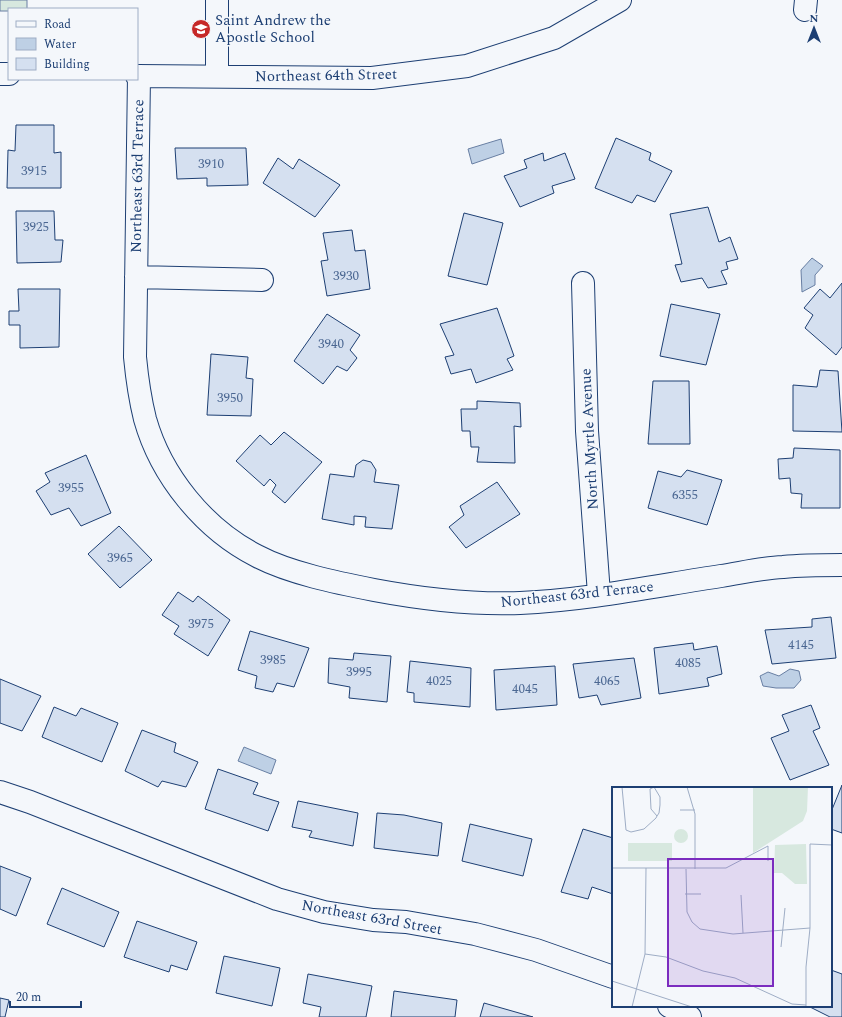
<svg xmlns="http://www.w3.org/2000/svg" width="842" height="1017" font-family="Spectral,serif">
  <rect width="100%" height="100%" fill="#f4f7fb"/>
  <path fill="#d7e8df" stroke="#687fa3" d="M0,0H27V9H9V11H0Z"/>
  <path fill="#bed0e5" stroke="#687fa3" d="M501,139L504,153L472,164L468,149Z
    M812,258L823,266L815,275V285L802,292L801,270Z
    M790,669L799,671L801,680L794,688H776L763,686L760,676L768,672L779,676Z
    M244,747L276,760L271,774L238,761Z"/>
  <path fill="#d5e0f0" stroke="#1d3f73" d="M16,125H54V153L61,152V188H7L8,150L15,151Z
    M616,138L651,153L649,160L672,171L655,202L637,195L632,203L595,188Z
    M175,148H246L248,185L207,186V178L177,179Z
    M543,153L544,161L565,153L575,179L552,186L554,193L520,207L504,176L527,168L524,160Z
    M278,158L293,169L299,159L340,185L315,217L263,183Z
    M708,207L719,242L730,237L738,259L726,262L728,269L721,271L727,284L708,288L702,278L681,282L675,265L682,264L670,214Z
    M16,211H54L55,240H63L61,262L17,263Z
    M464,213L503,223L487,285L448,276Z
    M352,230L355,251L365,250L370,289L327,296L321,261L328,260L323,233Z
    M842,283V347L836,355L805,328L813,315L804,308L820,289L830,298Z
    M18,289H60L59,347L20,348V325H9V311H19Z
    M671,304L720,314L706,365L660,356Z
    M497,308L514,356L507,359L513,370L476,383L471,369L451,374L445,357L454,355L440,324Z
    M327,314L360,335L350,350L357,358L347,371L337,366L323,384L294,361Z
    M211,354L248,357L246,378L253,379L251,416L207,415Z
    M820,370L838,371L842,432L793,431V385L817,387Z
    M653,381H689L690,444H648Z
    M477,401L520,403L521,427L514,426L515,463L477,462L479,447H471L470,431H462L461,409H477Z
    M284,432L322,462L285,503L272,492L276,485L270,479L264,486L236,461L260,435L271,445Z
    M794,448L840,450V508H801L802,494L791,493L790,478L779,479L778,459L793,458Z
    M86,455L111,513L81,526L69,508L51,515L36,491L50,482L45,473Z
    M363,460L371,462L376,470L374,482L399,485L392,529L365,527L366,517L354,516V525L322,519L330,474L354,477L356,465Z
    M687,470L722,480L707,525L648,508L658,471L681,477Z
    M497,482L520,514L466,548L449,527L464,515L460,506Z
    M119,526L152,560L120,588L88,554Z
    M178,592L193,602L198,596L230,620L208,656L174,634L179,626L162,615Z
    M831,617L836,658L772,664L765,630L812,627V619Z
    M250,631L309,648L294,687L277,683L273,692L255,688L257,676L238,670Z
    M693,643L694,650L717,646L722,674L707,678L709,686L659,694L654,648Z
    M354,653L391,656L387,702L349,698L350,687L328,683L329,658L353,660Z
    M634,658L641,698L601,705L597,695L579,698L573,664Z
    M410,661L471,668L470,707L414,702V693L407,692Z
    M555,666L557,705L496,710L494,670Z
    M0,679L41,696L22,731L0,723Z
    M811,705L820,728L813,731L829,765L790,780L771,738L789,731L782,715Z
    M54,707L76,716L81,708L118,723L102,762L42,737Z
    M142,730L176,743L174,752L198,762L186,787L162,781L158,787L125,771Z
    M218,769L258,783L253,794L279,802L268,831L205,809Z
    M842,785V833L831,829V812Z
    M298,801L358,813L353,846L309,837L312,831L292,827Z
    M377,813L404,815L442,823L438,856L374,848Z
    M470,824L532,839L523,876L462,861Z
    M583,829L613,838V894L592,887L588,899L561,892Z
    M0,866L31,878L16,916L0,909Z
    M62,888L119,912L104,947L47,924Z
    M137,921L197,942L187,970L171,965L169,972L124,957Z
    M224,956L280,968L272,1006L216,993Z
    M831,970L842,974V1017H830L808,1006H831Z
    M308,974L372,986L366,1017H319L321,1007L303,1003Z
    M394,991L457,1000L455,1017H391Z
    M0,998L9,1000L5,1017H0Z
    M484,1003L533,1017H480Z"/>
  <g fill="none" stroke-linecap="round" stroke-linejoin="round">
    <defs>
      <path id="minor" d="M217,0V76
        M805,10L806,0
        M0,74H9
        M137,76L372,78L467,66L554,38L620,0
        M139,76L135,357C137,378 140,399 145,419C161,476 204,529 257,556C289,573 338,583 374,590C422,599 471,605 520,603C587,600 655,586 721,576C741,573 762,568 783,567C803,565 822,565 842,565
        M136,277L262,280
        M583,283L587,431L599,594
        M0,792L30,802L277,899L324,912L373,920L406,922L475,934L536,950L613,977
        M669,1006L690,1017"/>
    </defs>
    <use href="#minor" stroke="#1d3f73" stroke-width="24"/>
    <use href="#minor" stroke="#f4f7fb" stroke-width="22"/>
  </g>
  <defs>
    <symbol id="school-disc" viewBox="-11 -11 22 22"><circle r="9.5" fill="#c62828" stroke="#f4f7fb"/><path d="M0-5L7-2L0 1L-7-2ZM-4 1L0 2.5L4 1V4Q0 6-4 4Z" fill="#fff"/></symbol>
  </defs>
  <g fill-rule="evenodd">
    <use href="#school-disc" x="190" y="18" width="22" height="22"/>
  </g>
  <g text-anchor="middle" stroke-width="3" stroke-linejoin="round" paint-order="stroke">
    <g font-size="13" fill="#4b6792">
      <text x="211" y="168">3910</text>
      <text x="34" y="175">3915</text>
      <text x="36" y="231">3925</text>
      <text x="346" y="280">3930</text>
      <text x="331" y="348">3940</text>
      <text x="230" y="402">3950</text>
      <text x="71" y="492">3955</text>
      <text x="685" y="499">6355</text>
      <text x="120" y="562">3965</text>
      <text x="201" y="628">3975</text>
      <text x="801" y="649">4145</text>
      <text x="273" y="664">3985</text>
      <text x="688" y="667">4085</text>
      <text x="359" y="676">3995</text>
      <text x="439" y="685">4025</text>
      <text x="607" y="685">4065</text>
      <text x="525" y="693">4045</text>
    </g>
    <g font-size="15" fill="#1d3f73" stroke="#f4f7fb" text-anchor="start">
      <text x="215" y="25">Saint Andrew the<tspan x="215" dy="17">Apostle School</tspan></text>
    </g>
    <g font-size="15" fill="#1d3f73" stroke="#f4f7fb">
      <text transform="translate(326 75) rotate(-1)" y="5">Northeast 64th Street</text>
      <text transform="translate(137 176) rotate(-89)" y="5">Northeast 63rd Terrace</text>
      <text transform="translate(589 439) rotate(-93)" y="5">North Myrtle Avenue</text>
      <text transform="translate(577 594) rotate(-6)" y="5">Northeast 63rd Terrace</text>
      <text transform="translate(372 917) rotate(10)" y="5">Northeast 63rd Street</text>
    </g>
  </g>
  <g transform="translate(612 787)">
    <rect width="220" height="220" fill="#f4f7fb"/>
    <path d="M141,0H196L195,24L191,34L141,66ZM62 49a7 7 0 1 1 14 0a7 7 0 1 1-14 0ZM16,56H60V74H16ZM194,57L195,97H183L170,86H162L163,58Z" fill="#d7e8df"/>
    <path fill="none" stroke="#9eadc5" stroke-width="1" d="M10,0L14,43L19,45L32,42L44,31L45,29L47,26L48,18V10L42,0L38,2L39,22L45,29M75,0L83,27V82M68,23H83M0,81H114L156,59V74M74,82L75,125L80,135L88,142L121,147L198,141M73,107H89M129,108L131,146M169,160L173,121M33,167L54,170L91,184L123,191L180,217L194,218M0,194L80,220M20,220L33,167L34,81M194,220V180L198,141V57L220,58"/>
    <path fill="#7b2cbf" fill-opacity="0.15" stroke="#7b2cbf" stroke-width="2" d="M56,72H161V199H56Z"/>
    <rect width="220" height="220" fill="none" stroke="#1d3f73" stroke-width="2"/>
  </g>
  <rect x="8" y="8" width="130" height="72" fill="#f4f7fb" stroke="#9eadc5"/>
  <rect x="16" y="21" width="20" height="6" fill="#f4f7fb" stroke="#9eadc5"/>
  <text x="44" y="28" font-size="12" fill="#1d3f73">Road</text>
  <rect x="16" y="38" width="20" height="12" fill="#bed0e5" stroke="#9eadc5"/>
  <text x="44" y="48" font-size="12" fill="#1d3f73">Water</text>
  <rect x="16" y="58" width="20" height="12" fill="#d5e0f0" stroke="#9eadc5"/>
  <text x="44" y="68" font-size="12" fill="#1d3f73">Building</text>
  <g transform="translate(814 28)" stroke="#f4f7fb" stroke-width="3" paint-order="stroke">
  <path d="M0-3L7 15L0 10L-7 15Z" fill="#1d3f73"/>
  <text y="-6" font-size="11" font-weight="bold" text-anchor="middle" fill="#1d3f73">N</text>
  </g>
  <path d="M10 1001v6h71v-6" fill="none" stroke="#1d3f73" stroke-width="2"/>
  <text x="16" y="1001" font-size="12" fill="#1d3f73" stroke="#f4f7fb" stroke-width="3" paint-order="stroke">20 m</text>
</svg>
